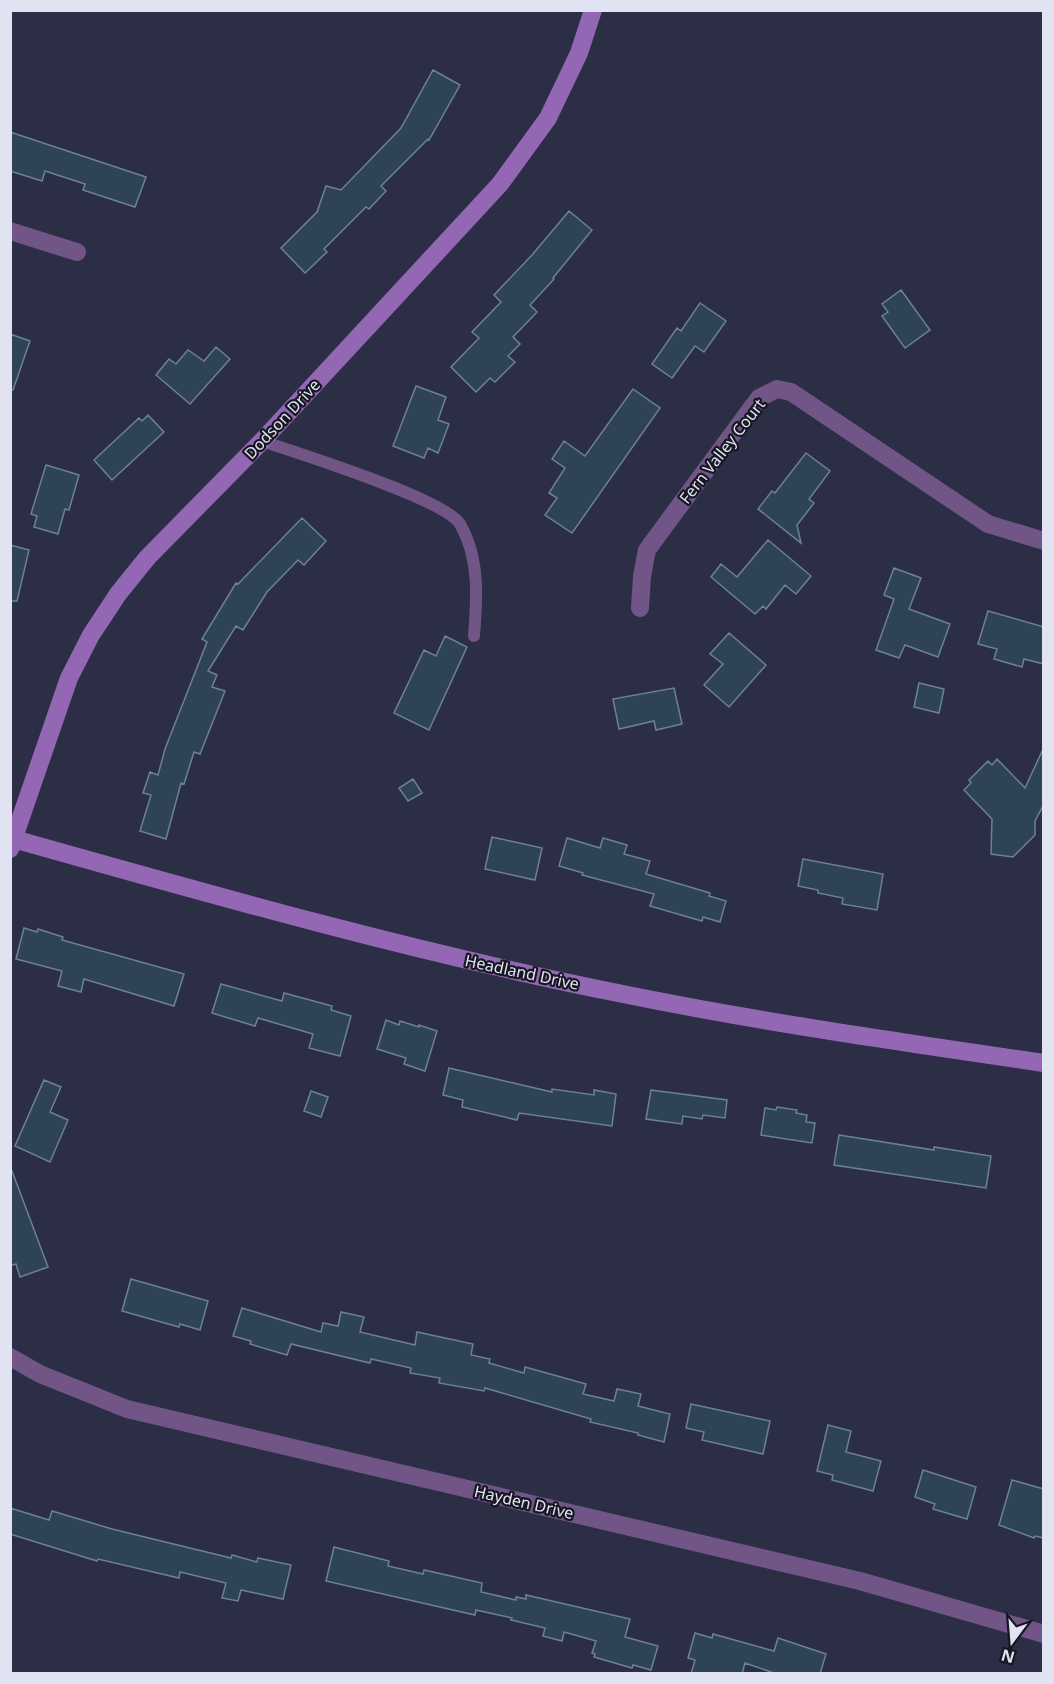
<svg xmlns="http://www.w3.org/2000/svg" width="1054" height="1684" font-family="'Noto Sans',sans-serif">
  <rect width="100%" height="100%" fill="#2c2e45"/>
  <path fill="#2f4356" stroke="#6c8197" stroke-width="1.5" d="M433,70L460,85L429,140L428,139L381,186L386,191L369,209L366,207L324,249L327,252L305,273L281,248L317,212L326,186L341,190L401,128Z
    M10,132L146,177L135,207L83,190L85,184L45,171L42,181L10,171Z
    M569,211L592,230L553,278L554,279L530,305L537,312L513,337L520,344L508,356L515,362L495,382L490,378L476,392L451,367L479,338L472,332L501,302L494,295L532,255Z
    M901,290L930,330L905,348L882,316L888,312L882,304Z
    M700,303L726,321L704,352L695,346L672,378L652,364L677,328L681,331Z
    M10,334L30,341L13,390H10Z
    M216,347L230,359L190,404L156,375L169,359L176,364L188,350L204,361Z
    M416,386L446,397L438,420L449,424L438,453L428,448L424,458L393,446Z
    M633,389L660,408L572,533L545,515L557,498L549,493L565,468L552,459L564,441L585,456Z
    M148,415L164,432L112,480L94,460L139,418L142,421Z
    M806,453L830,471L809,499L814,503L797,525L801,543L758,509L772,491L775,493Z
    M46,465L79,475L69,510L65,509L58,534L34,527L37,516L31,514Z
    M302,518L326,541L304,565L298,560L267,592L243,630L236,626L208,671L217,675L212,687L225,691L200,754L194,752L184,784L181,783L166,839L140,831L151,795L143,793L150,772L158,775L165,749L207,642L202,639L236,583L238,584Z
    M768,540L811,576L796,594L785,585L766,609L763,606L755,614L711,577L721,564L737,577Z
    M10,545L29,550L17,601H10Z
    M894,568L921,578L909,609L950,624L938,657L905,645L899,658L876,650L894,599L884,595Z
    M988,611L1044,627V664L1024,659L1022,667L994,659L997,649L978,644Z
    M729,633L766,665L729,707L704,685L723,664L710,654Z
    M445,636L467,647L429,730L394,713L424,650L436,656Z
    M919,683L944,689L939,713L914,707Z
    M674,688L682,724L656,730L654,721L619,729L613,699Z
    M1044,747V804L1035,821V835L1013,857L991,854L992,819L964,790L971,783L969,780L988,761L992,765L997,759L1025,788Z
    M413,779L422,793L408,801L399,788Z
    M492,837L542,848L535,880L485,869Z
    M567,838L600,848L603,838L627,845L624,854L650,861L646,874L710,893L709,896L726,901L720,922L703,917L702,921L650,906L654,894L582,875L583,873L559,866Z
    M803,859L883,874L877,910L842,904L843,898L818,893V890L798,886Z
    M24,928L37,932L38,929L63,937L62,940L184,974L174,1006L84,979L81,992L58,986L62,971L16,959Z
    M221,984L282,1001L284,993L332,1006L331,1010L351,1016L340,1056L309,1048L313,1034L258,1018L255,1026L212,1013Z
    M386,1020L399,1025L400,1021L419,1027V1025L437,1031L425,1071L404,1064L406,1058L377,1049Z
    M449,1068L552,1092V1089L594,1095V1090L616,1094L612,1126L519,1113L517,1120L462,1107L463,1100L443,1095Z
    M44,1080L61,1087L50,1112L68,1120L50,1162L15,1146Z
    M651,1090L727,1100L725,1118L703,1115L702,1119L683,1116L682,1124L646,1119Z
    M311,1091L328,1097L321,1117L304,1111Z
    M777,1107L797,1110L796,1113L807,1115L806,1122L815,1123L812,1143L761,1135L765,1108L776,1110Z
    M839,1135L934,1150V1147L991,1156L986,1188L834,1165Z
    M10,1171H12L48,1267L20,1277L16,1264L10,1266Z
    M131,1279L208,1301L200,1330L180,1324L179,1327L122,1311Z
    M242,1308L321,1332L323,1323L338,1326L341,1312L364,1317L360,1332L415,1345L417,1332L473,1344L471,1355L490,1359L489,1363L524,1373L525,1367L586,1384L583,1394L614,1401L617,1389L641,1394L638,1406L670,1414L664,1442L638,1435V1433L590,1422L591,1419L485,1388L484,1391L439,1383L440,1378L410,1373L411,1368L371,1359L370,1363L291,1344L287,1355L250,1344L251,1341L233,1336Z
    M691,1404L770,1421L763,1454L702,1440L704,1432L686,1428Z
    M828,1425L851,1431L846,1452L881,1461L873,1491L832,1480L833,1475L817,1471Z
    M923,1470L976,1487L967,1519L933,1509L935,1504L915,1497Z
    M1012,1480L1044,1489V1538L1035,1536L1034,1538L999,1525Z
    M10,1508L49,1520L52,1511L112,1529L231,1558L232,1555L257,1562L258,1558L291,1565L283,1599L241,1590L238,1601L222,1598L226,1583L180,1572L179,1578L98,1559L97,1561L10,1534Z
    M334,1547L389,1561L388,1566L423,1574L424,1570L482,1583L481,1592L516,1600V1597L526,1599V1595L630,1619L625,1637L658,1646L651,1670L633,1665L632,1668L594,1657L595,1654L592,1653L596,1641L564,1632L562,1641L543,1636L545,1628L511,1620L512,1618L476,1610L475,1615L326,1581Z
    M695,1633L712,1638L713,1634L774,1651L778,1638L826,1654L820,1674H777L745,1663L742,1674H691L695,1660L688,1658Z"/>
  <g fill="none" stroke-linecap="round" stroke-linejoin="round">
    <path stroke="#705586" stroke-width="12" d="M262,441C297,453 445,499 460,524C480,559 477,598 474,636"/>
    <path stroke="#705586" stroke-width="18" d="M10,231L77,252
      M640,608L642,576L647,550L759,398L777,389L791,392L988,524L1044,541
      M10,1357L40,1374L127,1409L860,1581L1044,1634"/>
    <path stroke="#9467b5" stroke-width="18" d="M10,838C212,895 413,952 618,993C759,1022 901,1042 1044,1063
      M10,849L69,678L91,635L118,594L147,558L262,441L500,184L548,118L579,53L593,10"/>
  </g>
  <g text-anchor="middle" stroke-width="4.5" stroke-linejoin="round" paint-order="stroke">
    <g font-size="16" fill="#e1e3f2" stroke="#161722">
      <text transform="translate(282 419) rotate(-47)" y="6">Dodson Drive</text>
      <text transform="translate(722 451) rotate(-52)" y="6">Fern Valley Court</text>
      <text transform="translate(522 972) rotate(12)" y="6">Headland Drive</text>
      <text transform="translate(524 1502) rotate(13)" y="6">Hayden Drive</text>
    </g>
  </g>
  <rect width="1054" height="1684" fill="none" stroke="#e1e3f2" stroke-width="24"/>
  <g transform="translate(1012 1642) rotate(196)" stroke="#161722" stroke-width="4.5" paint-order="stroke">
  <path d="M0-4.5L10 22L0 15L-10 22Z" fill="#e1e3f2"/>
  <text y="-9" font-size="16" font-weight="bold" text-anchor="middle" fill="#e1e3f2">N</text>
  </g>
</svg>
